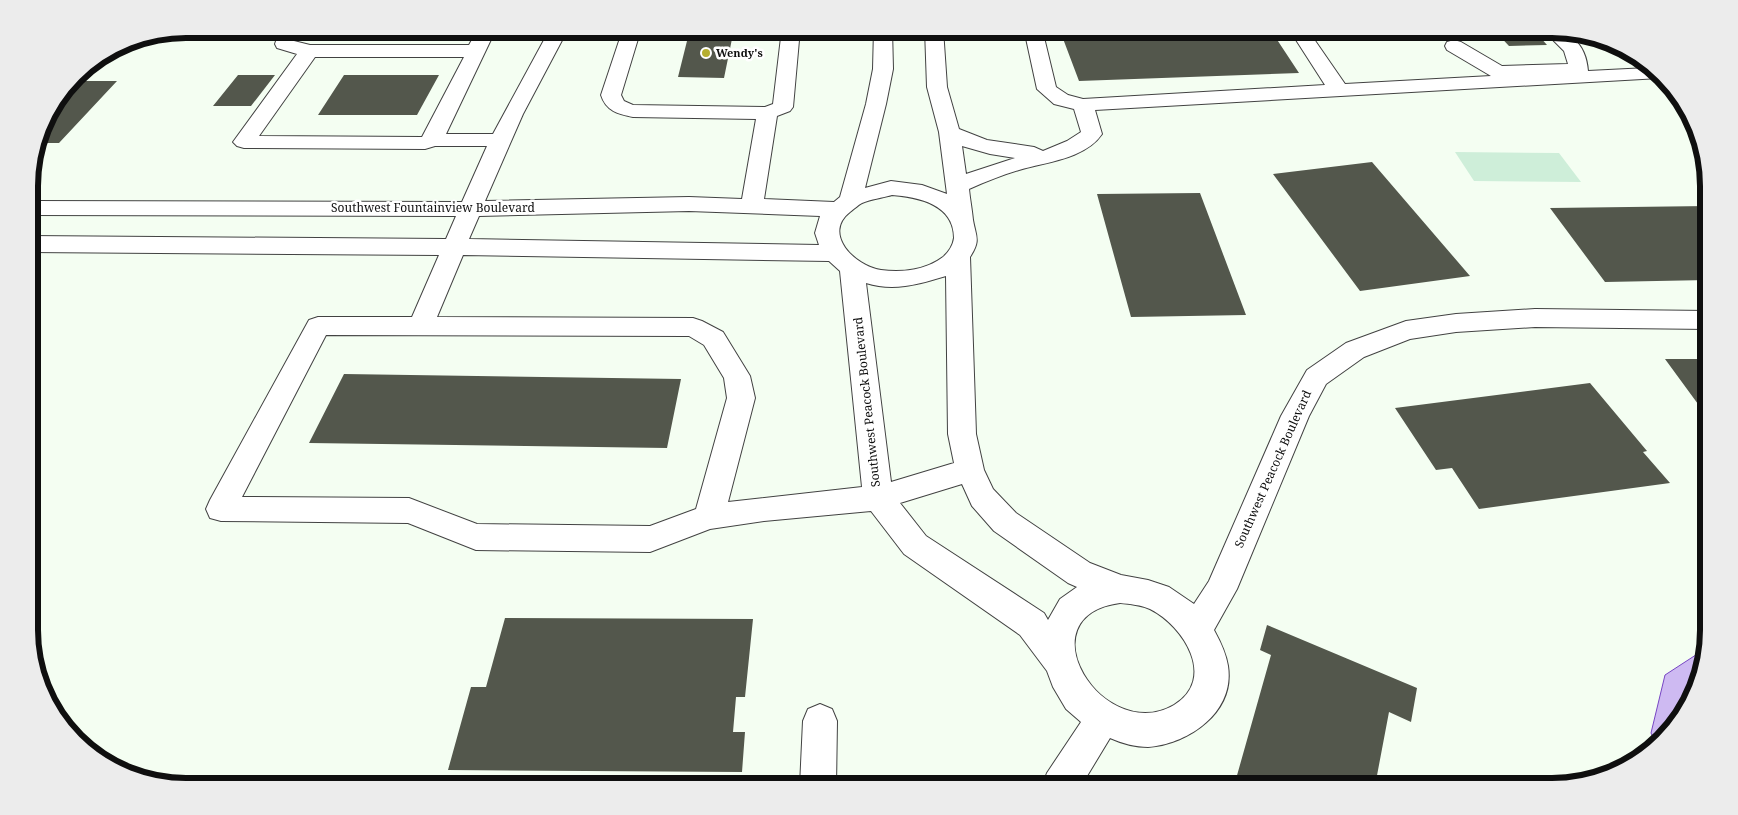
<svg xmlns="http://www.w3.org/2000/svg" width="1738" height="815" font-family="'Noto Serif',serif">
  <rect width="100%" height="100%" fill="#f4fef2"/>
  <path fill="#ceeed9" d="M1455,152L1559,153L1581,182L1474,181Z"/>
  <path fill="#cebaf2" stroke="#7746c4" d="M1705,649L1697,690L1677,725L1656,744L1651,733L1665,675Z"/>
  <path fill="#53574c" d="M690,29H734L724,78L678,77Z
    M1270,29L1299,73L1079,81L1062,36Z
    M1493,29H1543L1551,37H1540L1547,45L1509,46Z
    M238,75H275L251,106H213Z
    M344,75H439L417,115H318Z
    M72,81H117L59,143H38L45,116Z
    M1372,162L1470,276L1360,291L1273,174Z
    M1200,193L1246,315L1131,317L1097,194Z
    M1708,206V280L1605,282L1550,208Z
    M1665,359H1708L1709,415H1706Z
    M344,374L681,379L667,448L309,443Z
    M1590,383L1647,451L1643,452L1670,483L1479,509L1452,468L1436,470L1395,408Z
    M505,618L753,619L745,697H736L733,732H745L742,772L448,770L471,687H486Z
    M1267,625L1417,688L1411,722L1389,712L1375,786H1234L1271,655L1260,650Z"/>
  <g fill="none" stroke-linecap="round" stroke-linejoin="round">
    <defs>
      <path id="minor" d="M280,29H298L294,41L310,45H469L478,29H496L446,134H493L550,29H568L523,114L485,201L689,197L742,199L756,119L633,117C618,114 606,111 601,95L623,29H641L621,95L624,101L633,105L765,107L773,104L782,29H800L793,107L790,111L777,116L764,199L834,202L840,197L866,104L873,69L874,29H892L893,69L886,104L865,188L891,181L922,185L947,194L939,132L927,87L925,29H943L947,87L959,129L987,140L1034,147L1043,151L1067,141L1081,132L1074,109L1054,104L1037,89L1024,29H1042L1056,87L1068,95L1083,99L1325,85L1289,29H1307L1345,84L1491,76L1447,50L1445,46L1447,42L1454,40L1461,42L1502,66L1568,64L1564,51L1542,29C1569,29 1586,43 1588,71L1648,68L1660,78L1095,110L1102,134C1085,159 1046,162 1019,170C1002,175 985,182 969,189C970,199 972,210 973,220C976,237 981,240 970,257L976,434L984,470L993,489L1016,513L1090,563L1121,575L1148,580L1169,587L1194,604L1209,581L1281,416L1307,370L1346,343L1406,321L1456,314L1535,309L1708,311V329L1535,327L1456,332L1410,339L1364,357L1326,384L1309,416L1237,589L1214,630C1220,641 1226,653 1228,666C1235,712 1189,744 1148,747C1136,747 1121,743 1110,738L1081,786H1042L1047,773L1081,722L1066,709L1053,687L1047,671L1020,635L904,554L871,511L764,521L710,529L650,552L476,550L408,523L221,521L210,518L206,509L210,500L309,320L318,317H412L439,255L29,252V236L446,239L456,216L29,215V201L462,202L487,146H435L425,149L244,148L237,146L233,142L297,54L277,48L275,44ZM315,57H464L422,137L259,136ZM962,146L990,154L1015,158L966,174ZM892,195C918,197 954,204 954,238C953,245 949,252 943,257C926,270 902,273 881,270C855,266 822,234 850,212C854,209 858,205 862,203C871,199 882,198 892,195ZM689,211L820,216L815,233L819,245L469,239L479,216ZM463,255L829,261L840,271L862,487L728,502L755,398L750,376L723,332L702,321L693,318L437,317ZM946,276L948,434L954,463L891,482L866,283C894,292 919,284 946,276ZM326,335L689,336L704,345L724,378L727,398L696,509L650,526L477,524L409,498L242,497ZM962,484L972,506L994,531L1068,583L1077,587L1060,599L1048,620L1044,613L926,536L900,503ZM1120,603C1130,604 1141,605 1150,609C1184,626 1217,679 1174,705C1103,746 1022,616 1120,603Z
        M820,704L832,709L837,721L836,786H800L803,721L808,709Z"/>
    </defs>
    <use href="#minor" stroke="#424242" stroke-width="2"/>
    <use href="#minor" fill="#fff" fill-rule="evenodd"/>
  </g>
  <circle fill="#b5ae30" stroke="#fff" stroke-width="2" cx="706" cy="53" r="5"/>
  <g text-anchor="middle" stroke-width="5" stroke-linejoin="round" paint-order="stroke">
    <g font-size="11" font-weight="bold" fill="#0f0f0f" stroke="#fff" text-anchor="start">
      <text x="716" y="57">Wendy's</text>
    </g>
    <g font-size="12" fill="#0f0f0f" stroke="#fff">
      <text x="433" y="212">Southwest Fountainview Boulevard</text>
      <text transform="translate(867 402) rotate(-96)" y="4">Southwest Peacock Boulevard</text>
      <text transform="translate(1273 469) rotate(-66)" y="4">Southwest Peacock Boulevard</text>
    </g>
  </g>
  <path d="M0 0H1738V815H0ZM186 38H1552A148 148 0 0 1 1700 186V630A148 148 0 0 1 1552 778H186A148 148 0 0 1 38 630V186A148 148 0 0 1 186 38Z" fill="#ececec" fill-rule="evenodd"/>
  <path fill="none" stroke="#0f0f0f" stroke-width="6" d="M186 38H1552A148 148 0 0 1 1700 186V630A148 148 0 0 1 1552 778H186A148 148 0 0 1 38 630V186A148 148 0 0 1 186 38Z"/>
</svg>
